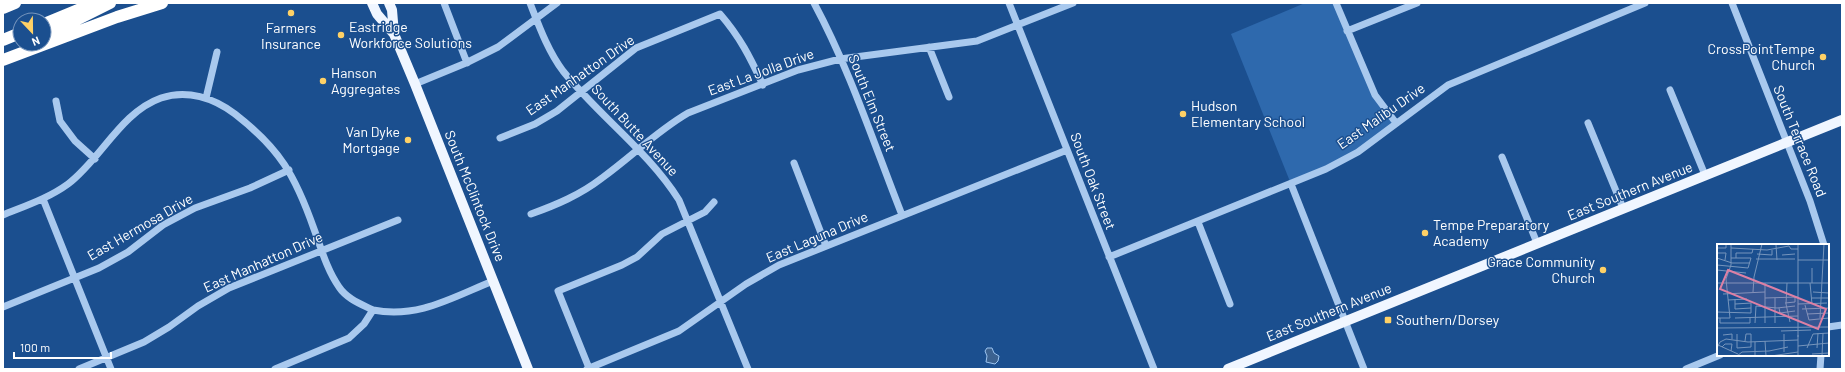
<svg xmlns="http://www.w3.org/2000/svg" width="1845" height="372" font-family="Barlow,sans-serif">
  <rect width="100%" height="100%" fill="#1b4f8f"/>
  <path fill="#2e69ad" d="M1305,3H1336L1375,95L1396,123L1358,152L1291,184L1231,34Z"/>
  <path fill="#3c6290" stroke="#9cc4f0" d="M987,348H992L994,353L999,356L998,361L995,364L986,362L987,356L985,351Z"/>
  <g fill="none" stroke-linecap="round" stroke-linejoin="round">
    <path stroke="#a9c9ee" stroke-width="7" d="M444,3L467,63
      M530,3C539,26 548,51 563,71C599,116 648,151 679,200L748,369
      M814,3C850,70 874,144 902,215
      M1009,3L1154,369
      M1336,3L1375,95L1396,123
      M1732,3L1810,201L1824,245
      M1347,31L1417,3
      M929,47L949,97
      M415,84L466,63L498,47L557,3
      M1670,90L1705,175
      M206,98L217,52
      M56,101L60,121L75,141L95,159
      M1588,123L1623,208
      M500,138L535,124L557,111L636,48L720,14C740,37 750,57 763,85
      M1502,157L1537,243
      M794,163L826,246
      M1291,184L1364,369
      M43,199L111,369
      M531,214C556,205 580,195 602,178C631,157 657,131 688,113L798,70L840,59L977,41L1073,3
      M3,215C25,206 49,198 68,184C101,159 121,112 161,98C187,89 214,98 235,114C280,149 295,175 314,229C321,248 327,270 339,287C347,299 361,304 373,310
      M1198,222L1230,304
      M1109,257L1326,169L1358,152L1448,85L1645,3
      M3,307L99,268L128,252L163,225L195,208L250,188L289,170
      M1828,327L1842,325
      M589,368L558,291L622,265L637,257L662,234L705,212L714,202
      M79,369L144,342L169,327L198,306L229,288L398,220
      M275,369L349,338L364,324L373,310C418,319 453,297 493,281
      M587,369L679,331L746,284L779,265L1067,150
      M1686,369L1720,355
      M1820,369L1821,355"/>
    <path stroke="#f0f6ff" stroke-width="10" d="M372,3L377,14L394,34L415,84L528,369
      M389,3L392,10L394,34
      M1228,369L1842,120"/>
    <path stroke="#fff" stroke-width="12" d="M3,8L15,3
      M44,24L95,3
      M44,36L110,3
      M3,40L20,33
      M3,60L117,17L162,3"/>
  </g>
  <g fill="#ffd166" stroke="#1b4f8f" stroke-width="1.5">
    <circle cx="291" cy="13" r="4"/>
    <circle cx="341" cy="35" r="4"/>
    <circle cx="1823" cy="57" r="4"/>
    <circle cx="323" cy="81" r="4"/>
    <circle cx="1183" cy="114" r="4"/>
    <circle cx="408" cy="140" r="4"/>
    <circle cx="1425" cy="233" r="4"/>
    <circle cx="1603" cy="270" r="4"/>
    <rect x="1384" y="316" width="8" height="8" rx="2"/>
  </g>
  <g text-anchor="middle" stroke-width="3" stroke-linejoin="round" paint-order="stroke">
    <g font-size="14" fill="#fff" stroke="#1b4f8f" text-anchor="start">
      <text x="349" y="32">Eastridge<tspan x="349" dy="16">Workforce Solutions</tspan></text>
      <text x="291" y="33" text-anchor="middle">Farmers<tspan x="291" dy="16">Insurance</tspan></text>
      <text x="1815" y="54" text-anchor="end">CrossPointTempe<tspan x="1815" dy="16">Church</tspan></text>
      <text x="331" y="78">Hanson<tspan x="331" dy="16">Aggregates</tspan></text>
      <text x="1191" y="111">Hudson<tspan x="1191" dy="16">Elementary School</tspan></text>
      <text x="400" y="137" text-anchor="end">Van Dyke<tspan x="400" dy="16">Mortgage</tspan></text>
      <text x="1433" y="230">Tempe Preparatory<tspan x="1433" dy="16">Academy</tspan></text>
      <text x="1595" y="267" text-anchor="end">Grace Community<tspan x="1595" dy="16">Church</tspan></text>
      <text x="1396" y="325">Southern/Dorsey</text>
    </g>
    <g font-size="14" fill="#fff" stroke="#1b4f8f">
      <text transform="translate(761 72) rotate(-20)" y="5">East La Jolla Drive</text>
      <text transform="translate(580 75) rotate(-35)" y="5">East Manhatton Drive</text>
      <text transform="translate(872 103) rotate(68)" y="5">South Elm Street</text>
      <text transform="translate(1381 116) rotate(-35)" y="5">East Malibu Drive</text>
      <text transform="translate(635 130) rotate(47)" y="5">South Butte Avenue</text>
      <text transform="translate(1800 141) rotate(68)" y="5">South Terrace Road</text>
      <text transform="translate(1093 181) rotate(69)" y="5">South Oak Street</text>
      <text transform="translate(1630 191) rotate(-22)" y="5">East Southern Avenue</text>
      <text transform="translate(475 196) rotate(68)" y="5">South McClintock Drive</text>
      <text transform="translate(140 227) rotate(-30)" y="5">East Hermosa Drive</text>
      <text transform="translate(817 237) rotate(-23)" y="5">East Laguna Drive</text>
      <text transform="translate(263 262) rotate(-24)" y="5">East Manhatton Drive</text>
      <text transform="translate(1329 312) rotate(-22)" y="5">East Southern Avenue</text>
    </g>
  </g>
  <g transform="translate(1717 244)">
    <rect width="112" height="112" fill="#1b4f8f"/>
    <path fill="none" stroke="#7695bc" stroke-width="1" d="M42,0H61M59,1L60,16M0,4H9V0M14,4L50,6L72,2L74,5H81M0,9H9L8,16M40,10L55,11V6M65,11L78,10M0,14L15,19H33M19,14V9H35L36,5M39,15H78M81,16H112M0,21L31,24L34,14H14M0,26L29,29M0,39H112M48,39V79M70,39L69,60L73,78M93,39L95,60M95,39V24M36,48L37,33L45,0M96,48L112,49M6,50L48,48M48,54L81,53M58,54V79M95,54H112M18,55V65L34,64M11,56L30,55M68,59L78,58V53M81,60L110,59M88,61L92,76M62,64L63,69L78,67M85,65L112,64M0,68L34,69V59L18,60M90,70L112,69M0,74H13L9,35L14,21V0M3,74V79H33V74M18,74L81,72M103,74L107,0M92,76L112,74M38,79L39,62L60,64L78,62M0,84L112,83M64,87L94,86M20,90V104L34,103V90H29L28,97M6,91L15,90V95M81,91V112M81,93V0M48,97L49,112M1,101L21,110M81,102L112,99M5,103L8,100H15L14,107M0,104L3,98L9,95L31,98L81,96M90,104L96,90L112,89M100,104L101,89M67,108V90M95,110L112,109M20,112L25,108L52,107L71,103M38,112V98M54,112L81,108M105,112L106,89"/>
    <path fill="#dd80a5" fill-opacity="0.15" stroke="#dd80a5" stroke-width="2" d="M11,26L109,65L101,85L3,45Z"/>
    <rect width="112" height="112" fill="none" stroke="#fff" stroke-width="2"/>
  </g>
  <rect width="1845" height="372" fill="none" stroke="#ffffff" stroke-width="8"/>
  <g transform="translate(32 32) rotate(158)"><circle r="19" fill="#1b4f8f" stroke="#7695bc"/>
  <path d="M0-3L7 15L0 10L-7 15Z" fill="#ffd166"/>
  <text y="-6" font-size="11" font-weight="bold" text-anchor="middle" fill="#ffffff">N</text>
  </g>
  <path d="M14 352v6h97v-6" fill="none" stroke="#ffffff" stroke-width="2"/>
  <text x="20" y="352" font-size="12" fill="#ffffff" stroke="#1b4f8f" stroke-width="3" paint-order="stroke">100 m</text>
</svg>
